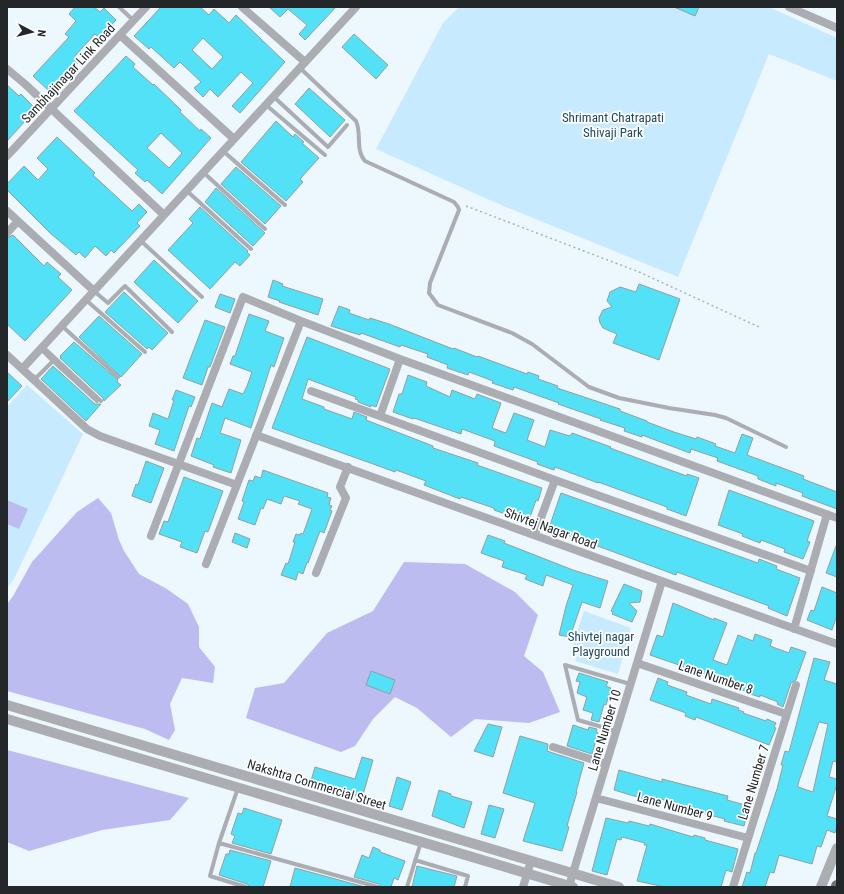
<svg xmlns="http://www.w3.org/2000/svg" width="844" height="894" font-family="'Roboto Condensed',sans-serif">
  <rect width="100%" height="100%" fill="#ecf7fe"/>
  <path fill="#c8eaff" d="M459,7H769L837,38V81L769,54L678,277L501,205L376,149L443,23Z
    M27,385L83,434L14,579L7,588V407Z
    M584,611L631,628L618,674L575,661L579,652L571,650Z"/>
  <path fill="#bcbcf1" d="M98,498L111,513L119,540L124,551L139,574L167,589L188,604L199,627V647L215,667L213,683L182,678L170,704L175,730L169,740L145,729L7,691V604L13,596L32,562L77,512Z
    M7,500L28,509L19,529L7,524Z
    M404,562L465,564L515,592L538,615L524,656L543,672L560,712L529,723L475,719L451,737L417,708L395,697L373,719L355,746L341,752L246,718L255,688L284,683L327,633L373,611Z
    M7,750L189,798L170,820L102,830L29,851L7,842Z"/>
  <path fill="#53e1f7" stroke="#929fa1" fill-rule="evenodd" d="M75,7H94L100,12L104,8L116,20L100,38L95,34L75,56L80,60L68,74L66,72L49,91L33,76L69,37L65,34L76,21L69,14Z
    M161,7H200L209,15L214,9L229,23L236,15L285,62L240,113L232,106L253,83L241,72L218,97L210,89L203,97L194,88L201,82L180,62L174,68L151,47L149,49L134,36ZM203,38L223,57L212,69L192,50Z
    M269,7H336L305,40L299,34L307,25L288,9L280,17Z
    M674,7H699L695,16Z
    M354,34L388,65L376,79L342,47Z
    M126,56L135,64L133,67L153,85L154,84L181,110L180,112L200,131L201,129L211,138L162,194L147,180L145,182L135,173L138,170L74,111ZM161,133L182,153L169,168L147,148Z
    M7,85L19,96L21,94L36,109L7,141Z
    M309,88L345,120L330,137L295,104Z
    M276,121L293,137L295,134L304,142L302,143L319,158L300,179L303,182L286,201L241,162Z
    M57,137L95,173L93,175L132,211L139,204L147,212L137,223L140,226L114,253L111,250L106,256L95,246L85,258L79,252L76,255L50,233L7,190V184L24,166L38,180L48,169L37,158Z
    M236,167L281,206L265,224L221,184Z
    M216,188L265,233L253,246L205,202Z
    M200,207L248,251L247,252L250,255L240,266L235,262L210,289L168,250L193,223L189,219Z
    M13,235L44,266L47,262L61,274L58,277L72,290L25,341L7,324V238Z
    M154,260L198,301L178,323L134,282Z
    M273,280L283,284L282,286L323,299L318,315L279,302L280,301L268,297Z
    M639,284L680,299L659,360L613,343L617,334L603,328L600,323L599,318L603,310L612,307L607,301L610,292L620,287L636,292Z
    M124,292L168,333L152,350L149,347L147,349L105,312Z
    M220,294L235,299L230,313L215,307Z
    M339,306L350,310L349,313L369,320L370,318L389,324L453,349L454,348L477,357L478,356L527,374L528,372L539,376L538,379L558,386L557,388L620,409V411L647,421V422L674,432L696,439L697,437L716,444L715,446L735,453L742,434L753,438L747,455L804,476L803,479L837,492V509L802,496L803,493L776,483V486L758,479V476L717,461L718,458L691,449L690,453L642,435V437L624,431L625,428L600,420L601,419L558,404L559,403L514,387L513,390L492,383L493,381L469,372L468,375L447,368L448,365L427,357L428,354L401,345L400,347L361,333L360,335L331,326Z
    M249,314L269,321L265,331L284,338L274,367L271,365L251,428L225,418L220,433L241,440L231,473L213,467L214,465L191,456L197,438L200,439L212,403L222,407L229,389L243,394L247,386L252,372L230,364L233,356H235Z
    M99,316L142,354L121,377L79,337Z
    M205,320L225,327L210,367H208L202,385L183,378Z
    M307,337L390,369L376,407L371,405V407L358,402V400L355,399L356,397L308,379L302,399L324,407V409L352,419L354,412L367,417L366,420L433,446V448L478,463L477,465L542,488L538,501L536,500L529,520L509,513L508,515L494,510V508L461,497L460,499L424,485L426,481L396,470L395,472L376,465L272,428Z
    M74,342L118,380L117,382L121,385L104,401L103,398L60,358L61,357L60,356Z
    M53,366L95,404H101L86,421L41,379Z
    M7,372L22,386L7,402Z
    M408,375L427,382L426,386L450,397L452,390L475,399L477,394L501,403L492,428L506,433L514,413L534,420L527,440L545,447L550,430L570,436L572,433L611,447L610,448L659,466L687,476V474L699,478L686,516L667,509V507L598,482V483L555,467L554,470L537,464L538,462L494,446L495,441L462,429L461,434L414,418L413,419L393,412L399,394H402Z
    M176,390L195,397L191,407L189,406L174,451L155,444L160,430L149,426L153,413L168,419L174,400H172Z
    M146,461L164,468L151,503L132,496L136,484L138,485Z
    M263,470L328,493L327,497L331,498L329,505L332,506L330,510L332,511L324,533L320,531L308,563L307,562L303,574L298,572L296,580L281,575L286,563L288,564L295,542H293L296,534L300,535L301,533L303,534L312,509L298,504L300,501L284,496L281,504L267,499L263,509L261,508L255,525L238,519L244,502L242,501L249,480L253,481L255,476L261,478Z
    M184,477L223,491L208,532L205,531L197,553L180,547L182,542L159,534L164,521L168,522Z
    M729,490L814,521L807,541L810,542L803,559L784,552L785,549L761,540L760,543L742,536L743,534L718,525Z
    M561,493L758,563L759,559L777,566L776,569L800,578L787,616L768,608L769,606L701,581L677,572L676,575L549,528Z
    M235,533L250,539L247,548L232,542Z
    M488,535L505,541L504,543L573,570L608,581L600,608L582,602L570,637L559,635L566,606L573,585L546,575L543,586L525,579L527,575L502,567L504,561L481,553Z
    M836,546H837V577L826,573Z
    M624,584L642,591L640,602L629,603L637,611L632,622L612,614L613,612L611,611Z
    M822,587L837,593V615L832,630L807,620L811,610L814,611Z
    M673,603L714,620V618L727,623L713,660L727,665L738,635L753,641L755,634L772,640L770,646L789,653L791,647L806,652L796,680L791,683L783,707L777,704L778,702L760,695V697L750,694L751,693L704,677L705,674L650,655L657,635L663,637Z
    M814,658L830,662L824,680L837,684V757L836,762L833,761L829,777L837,779V784L827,816L837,819V826L835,833L827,830L821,847L817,846L812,864L779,855L774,873L770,872L765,887H742L747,872L750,873L755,853H756L777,789L783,765H781L785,751L789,752ZM819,722L828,724L813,792L798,787V784Z
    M371,671L395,680L390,694L366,685Z
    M579,673L608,682L606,686L611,688L606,705L604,704L599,722L591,720L593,713L583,710L587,697L577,693L580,682L576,681Z
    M658,678L668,682L667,685L687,692L686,695L711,704L712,699L739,708L738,710L744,712L743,713L766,721L767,719L776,723L774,727L776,728L769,745L696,717L695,720L685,716L686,713L650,700Z
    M488,724L502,727L493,757L474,751Z
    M573,725L588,730L589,727L597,729L596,732L598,733L592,754L567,746Z
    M520,736L548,744L547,751L584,763L576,792H577L567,826L569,827L562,851L523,841L535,803L503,793Z
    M362,757L373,760L362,798L340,791V793L310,784L315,767L355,779Z
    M619,770L662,782V779L728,796L727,800L749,806L744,826L724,821L725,819L682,808L683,805L645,795L644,799L614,790Z
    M397,777L411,782L402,810L389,806Z
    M439,790L451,794V796L472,802L464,828L432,816Z
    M489,805L504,809L495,838L481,834Z
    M244,808L282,820L271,854L232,843L235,836L231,834L238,813L242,814Z
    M606,818L628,823L629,821L649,826L650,824L693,837L694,835L705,838V840L738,849L732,872L726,870L721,887H665L637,881L647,845H644L645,843L622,837L621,840L617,839L607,875L592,871Z
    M373,847L380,850V852L405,861L398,880L394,878L391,887H381L379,884L354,877L362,855L369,858Z
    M230,850L271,861L263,887H250L247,884L219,875L226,854H229Z
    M417,866L457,876L454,887H412Z
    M295,868L365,887H290Z"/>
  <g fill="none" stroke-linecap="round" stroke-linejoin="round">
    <path stroke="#aab2b8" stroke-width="1.5" stroke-dasharray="2 3" stroke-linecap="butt" d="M466,206L639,272L759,327"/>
    <path stroke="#abadb2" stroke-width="4" d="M119,7L133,20
      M300,68L356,121C362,134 355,150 365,161L454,202L458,207L459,210L430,283L429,293L438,305L512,333L532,344L589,387L619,398L669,408L715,415L726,418L786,447
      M274,97L328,147L347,125
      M266,105L325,155
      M223,151L285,205
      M203,172L265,229
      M187,191L251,249
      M141,241L202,297
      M94,291L108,303L125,286L172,332
      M86,300L145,352
      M62,326L118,377
      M43,347L101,401
      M53,361L97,401
      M33,376L36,378L53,361L41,349
      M616,731L578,720L565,665L630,684
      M238,788L219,843L378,887
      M219,843L210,876L246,887
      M415,860L468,876L465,887
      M407,887L421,842"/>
    <path stroke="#abadb2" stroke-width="8" d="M242,7L305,62
      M789,7L837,28
      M120,35L234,139
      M7,69L25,84L164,215
      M7,156L146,7
      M7,211L94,291
      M7,233L18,221
      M7,355L87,429L100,436L237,485
      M22,369L356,7
      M311,391L555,480L811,571
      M380,416L400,359
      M256,435L837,644
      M535,534L555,480
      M151,536L243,297L301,321L400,359L837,518
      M206,564L301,321
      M316,573L346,498L340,487L348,467
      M794,629L827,514
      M637,663L786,714
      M553,747L606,764
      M596,798L748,838
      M569,886L662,581
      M523,887L531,861
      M733,887L796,685"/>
    <path stroke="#abadb2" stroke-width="10" d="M7,705L619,887
      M7,719L573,887
      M821,887L837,848"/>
    <path stroke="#6d7279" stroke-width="12" d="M837,887V886"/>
  </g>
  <g text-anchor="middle" stroke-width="3.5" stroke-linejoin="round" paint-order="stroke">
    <g font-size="13" fill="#23272a" stroke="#fff">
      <text transform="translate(68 73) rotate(-47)" y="5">Sambhajinagar Link Road</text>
      <text transform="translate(551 528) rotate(20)" y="5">Shivtej Nagar Road</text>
      <text transform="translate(716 677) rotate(19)" y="5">Lane Number 8</text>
      <text transform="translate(604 730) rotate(-73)" y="5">Lane Number 10</text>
      <text transform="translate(753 782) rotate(-73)" y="5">Lane Number 7</text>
      <text transform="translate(317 784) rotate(17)" y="5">Nakshtra Commercial Street</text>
      <text transform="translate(675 806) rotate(15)" y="5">Lane Number 9</text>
    </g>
    <g font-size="13" fill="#204b62" stroke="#fff">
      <text x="613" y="122">Shrimant Chatrapati<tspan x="613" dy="15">Shivaji Park</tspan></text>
      <text x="601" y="641">Shivtej nagar<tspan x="601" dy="15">Playground</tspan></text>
    </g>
  </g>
  <rect width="844" height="894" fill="none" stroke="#23272a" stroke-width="16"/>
  <g transform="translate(32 32) rotate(97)" stroke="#ffffff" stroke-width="3" paint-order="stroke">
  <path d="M0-3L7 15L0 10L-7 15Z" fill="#23272a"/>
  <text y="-6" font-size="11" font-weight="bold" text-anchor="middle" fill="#23272a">N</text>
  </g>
</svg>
